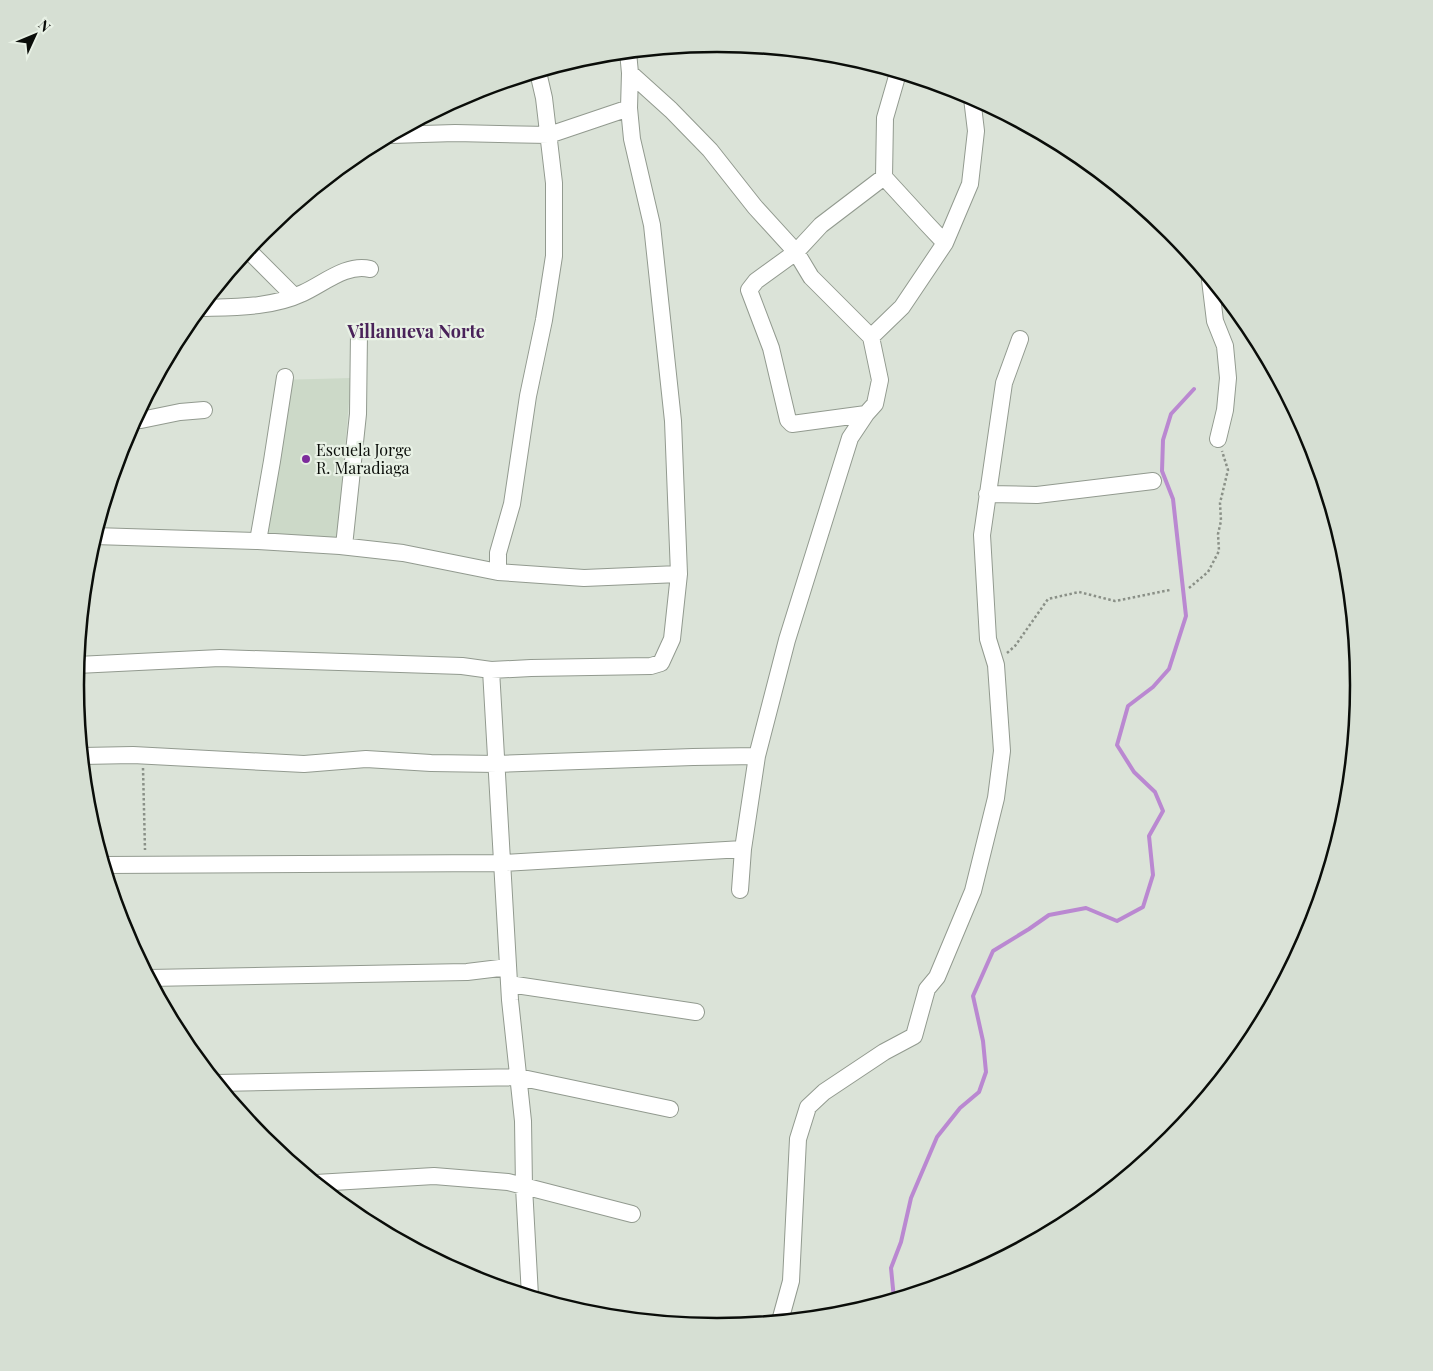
<svg xmlns="http://www.w3.org/2000/svg" width="1433" height="1371" font-family="'Playfair Display',serif">
  <rect width="100%" height="100%" fill="#dbe3d8"/>
  <path fill="#ccd9c8" d="M351,378L337,543L256,538L278,380Z"/>
  <g fill="none" stroke-linecap="round" stroke-linejoin="round">
    <path stroke="#ba88d1" stroke-width="4" d="M894,1299L891,1268L901,1242L911,1198L937,1137L960,1108L979,1092L986,1072L983,1041L973,996L993,951L1029,929L1049,915L1086,908L1117,921L1143,907L1153,875L1149,836L1163,811L1155,792L1134,772L1117,745L1128,706L1153,687L1169,669L1186,616L1173,499L1162,471L1163,440L1171,414L1194,389"/>
    <defs>
      <path id="minor" d="M630,73L671,110L710,150L755,207L796,252L811,277L871,337L880,380L875,404L866,414L850,438L787,640L757,756L743,849L740,890
        M898,73L885,118L884,177L928,225L945,243
        M391,135L455,133L549,135L629,108
        M248,250L294,296
        M1210,280L1215,321L1225,346L1228,378L1225,410L1218,439
        M200,308C234,307 271,308 303,293C323,284 347,263 370,269
        M871,337L902,307L945,243L970,184L976,131L972,98
        M866,414L792,424L788,420L771,348L749,290L756,281L796,252L821,225L884,177
        M134,420H141L180,412L204,410
        M987,494L1037,495L1153,481
        M94,536L258,541L340,546L403,553L498,572L584,578L679,574
        M258,541L272,461L285,377
        M344,546L358,414L359,333
        M498,572V553L512,504L528,396L544,320L554,256V183L544,98L538,72
        M77,665L220,658L462,666L491,670L531,668L651,666L661,663L672,639L679,574L673,421L652,225L632,139L629,108L630,73L628,52
        M491,670L510,1000L523,1121L524,1187L530,1296
        M82,756L133,755L304,764L366,759L431,763L497,764L693,757L757,756
        M103,865L502,863L743,849
        M149,978L467,972L508,967
        M509,984L696,1012
        M216,1083L518,1077L670,1109
        M316,1183L434,1176L508,1182L632,1214
        M780,1321L791,1281L798,1139L808,1107L824,1092L884,1052L914,1036L927,989L937,977L973,891L996,798L1002,751L996,665L988,639L982,535L1004,383L1020,339"/>
    </defs>
    <use href="#minor" stroke="#929a8f" stroke-width="18"/>
    <path stroke="#8a9087" stroke-width="2.5" stroke-dasharray="2.5 2.5" stroke-linecap="butt" d="M1189,588L1208,572L1219,551L1218,534L1221,521L1220,503L1228,470L1222,451
      M1007,653L1015,646L1048,599L1079,592L1115,601L1170,590
      M143,768L145,850
      M551,1303L577,1309"/>
    <use href="#minor" stroke="#fff" stroke-width="16"/>
  </g>
  <circle fill="#7d2c9c" stroke="#e8f1e5" stroke-width="2" cx="306" cy="459" r="5"/>
  <g text-anchor="middle" stroke-width="4.5" stroke-linejoin="round" paint-order="stroke">
    <g font-size="16" fill="#0a0d09" stroke="#e8f1e5" text-anchor="start">
      <text x="316" y="456">Escuela Jorge<tspan x="316" dy="18">R. Maradiaga</tspan></text>
    </g>
    <g font-size="18" font-weight="bold" fill="#4a235a" stroke="#e8f1e5">
      <text x="416" y="338">Villanueva Norte</text>
    </g>
  </g>
  <path d="M0 0H1433V1371H0ZM84 685a633 633 0 1 1 1266 0a633 633 0 1 1-1266 0Z" fill="#d6dfd3" fill-rule="evenodd"/>
  <path fill="none" stroke="#0a0d09" stroke-width="2.5" d="M84 685a633 633 0 1 1 1266 0a633 633 0 1 1-1266 0Z"/>
  <g transform="translate(35 35) rotate(46)" stroke="#e8f1e5" stroke-width="4" paint-order="stroke">
  <path d="M0-4L9 19L0 12L-9 19Z" fill="#0a0d09"/>
  <text y="-8" font-size="14" font-weight="bold" text-anchor="middle" fill="#0a0d09">N</text>
  </g>
</svg>
